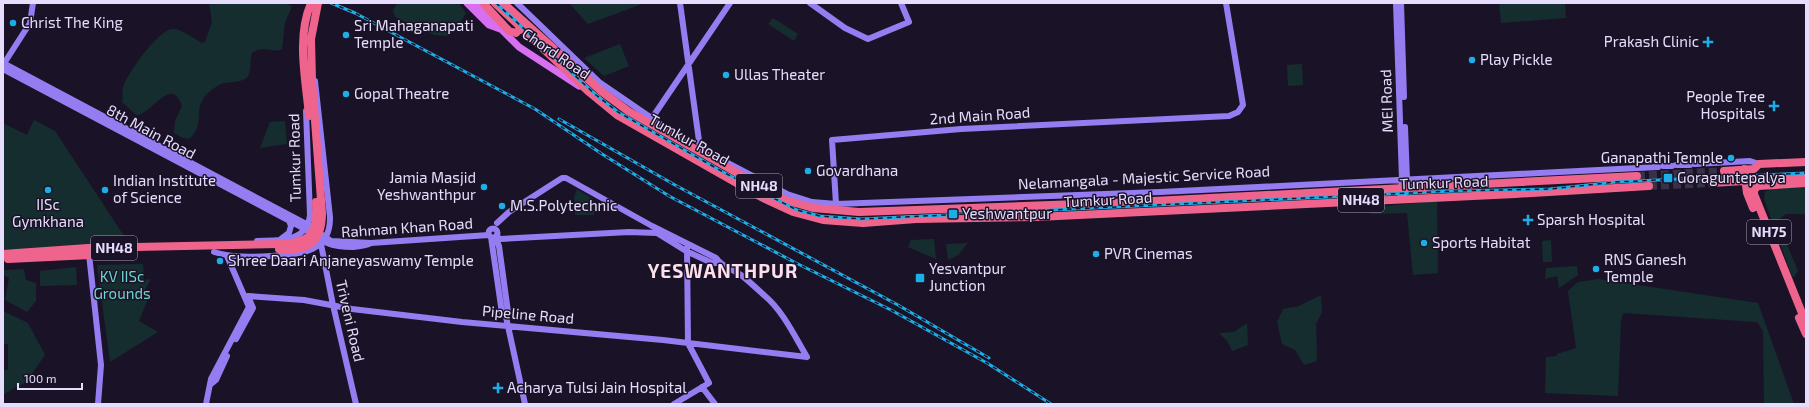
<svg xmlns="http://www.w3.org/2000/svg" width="1809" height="407" font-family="'Exo 2',sans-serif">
  <rect width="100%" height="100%" fill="#1a1327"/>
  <path fill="#162d30" d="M209,3H285L292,6L285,23L282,49C273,54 264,44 252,53C250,59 251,68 249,74C245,84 229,81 221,84C217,86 211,90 208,93C191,109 207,124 189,139L183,138L174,133L175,121L182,106C171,74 152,115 136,115L122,102C123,97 122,91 123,87C128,73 157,31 172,29C181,28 194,39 202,43L205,42L212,22Z
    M397,3H459L466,13L459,25L448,36L434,35L395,17L393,10Z
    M569,3H645L588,24Z
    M1499,3H1565L1566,18L1501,23Z
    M773,18L798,34L794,41L768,24Z
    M620,44L629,66L604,76L584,58Z
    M1302,64L1303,85L1288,86L1287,65Z
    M34,120L55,131L130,245L3,250V123L27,135Z
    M285,121L287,144L260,148L270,122Z
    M1806,187V214H1786L1779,219L1780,228L1798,271L1794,277L1792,276L1764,199L1765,192L1770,189Z
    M577,189L593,199L594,215H575L574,197Z
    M1437,201L1438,273L1413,275L1407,213L1370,214L1375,207Z
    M934,239L936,259L908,247L911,240Z
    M1551,240L1552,262H1543L1542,241Z
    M968,243L958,255L948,260L946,244Z
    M143,264L144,280L151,279L142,295L148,299L139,321L158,332L110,362L97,265Z
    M1577,266L1578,275L1559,288L1557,276L1545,279L1546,268Z
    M76,267L77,285L40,286V271Z
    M24,269L26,280L36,283V301L27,312L5,300L9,278L3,275V270Z
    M1598,279L1758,303L1794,404H1764L1763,331L1757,322L1623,313L1621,321L1618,396L1545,393L1546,357L1557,356V354L1576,348L1568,291L1578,282Z
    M1321,295L1322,312L1316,324L1317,361L1304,365L1295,350L1282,344L1277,322L1283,309L1299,306Z
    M3,311L28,323L45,355L26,382L4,394L3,370H8V344H3Z
    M1247,323L1248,345L1232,351L1228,342L1219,333L1234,332Z"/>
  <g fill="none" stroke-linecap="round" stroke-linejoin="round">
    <path stroke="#393147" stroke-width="8" stroke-dasharray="8 4" stroke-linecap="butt" d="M1637,176L1724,171
      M1649,186L1712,183"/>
    <path stroke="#957df1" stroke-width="6" d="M517,3L599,82L669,130
      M680,3L700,148
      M810,3L845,28L868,39L909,22L901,3
      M1396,3L1402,180L1400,198
      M1401,3L1404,97
      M3,63L308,225L331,241L371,243
      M3,65L30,23L33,3
      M3,69L305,229C323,242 330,247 353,247C360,246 365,246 371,243L489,235
      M650,121L730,3
      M722,160L787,194L812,202L836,204L1160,192L1658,167
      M1695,164L1750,161L1759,164
      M1676,165H1690
      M1663,166H1672
      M1404,198L1407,179L1405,127
      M836,204L832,140L961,129L1229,116L1238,112L1243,105L1226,3
      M497,223L509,212L562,178H566L652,226L716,258C722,267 732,269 741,275C749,281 757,289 765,296C783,311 795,337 807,357
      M488.5 233a4.5 4.5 0 1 1 9 0a4.5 4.5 0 1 1-9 0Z
      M496,236L500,239L629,232L657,233L686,251L712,263H719
      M491,237L502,313L506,317
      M495,237L499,246L508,312L506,317L525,404
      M281,239L289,233L291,226L289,220
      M257,241C278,240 307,243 310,215L306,111
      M321,244L333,305L356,404
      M214,252C233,258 252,257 272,256C299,254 331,253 330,217L315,81
      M89,254L101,365L98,404
      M248,296L304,300L352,309L462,322L663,340L807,357
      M236,339L253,308L250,301
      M211,384L216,380L227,356
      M702,387L715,404
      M206,404L211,379L249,307L227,256
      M674,404L709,383L688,343L687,248"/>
    <path stroke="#d76ff0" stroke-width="7" d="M467,3L489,25L500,29
      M475,3L519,47L579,86"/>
    <path stroke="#ef648d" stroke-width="8" d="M483,3L509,31L516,33L521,28
      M495,3L589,92L617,115L763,198L793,212L823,220L863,223L916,219L1037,217L1515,194L1649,186
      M503,3L601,91L628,111L785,200L813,208L859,212L1134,202L1637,176
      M312,81L311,39L318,3
      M309,116C306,80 296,38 311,3
      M1744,169L1747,193L1753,208
      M1724,171L1754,169L1759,164L1806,162
      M1712,183L1806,177
      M1806,183L1758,186L1754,190V194L1806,323
      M3,254L88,248L280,244
      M8,259L132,253
      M1799,318L1806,334"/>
    <defs>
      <path id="rail" d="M331,3L355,13L535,109L602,154L669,196L796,263L891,310L987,363L1051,404
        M496,3L596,95L618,112L723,172L797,210L820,216L861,219L1453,191L1550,189L1616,182L1806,173
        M559,119L675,185L898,305L989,358"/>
    </defs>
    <use href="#rail" stroke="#1daee7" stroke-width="3"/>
    <use href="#rail" stroke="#1a1327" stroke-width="1.5" stroke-dasharray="4.5" stroke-linecap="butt"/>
    <path stroke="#ef648d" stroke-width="8" d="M280,244C311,243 318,234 316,202
      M279,249C307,252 322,243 322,213L312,81"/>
  </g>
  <g fill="#1daee7" stroke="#1a1327" stroke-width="1.5">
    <circle cx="13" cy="23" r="4"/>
    <circle cx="346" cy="35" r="4"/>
    <path d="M1706 36h4v4h4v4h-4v4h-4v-4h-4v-4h4z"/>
    <circle cx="1472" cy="60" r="4"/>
    <circle cx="726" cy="75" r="4"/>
    <circle cx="346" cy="94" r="4"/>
    <path d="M1772 100h4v4h4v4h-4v4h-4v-4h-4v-4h4z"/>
    <circle cx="1731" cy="158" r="4"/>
    <circle cx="808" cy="171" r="4"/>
    <rect x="1663" y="173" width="10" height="10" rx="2"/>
    <circle cx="484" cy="187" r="4"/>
    <circle cx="48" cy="190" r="4"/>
    <circle cx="105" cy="190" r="4"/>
    <circle cx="502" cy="206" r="4"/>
    <rect x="948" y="209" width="10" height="10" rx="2"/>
    <path d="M1526 214h4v4h4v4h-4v4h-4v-4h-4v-4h4z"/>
    <circle cx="1424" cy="243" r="4"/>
    <circle cx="1096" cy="254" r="4"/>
    <circle cx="220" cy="261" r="4"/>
    <circle cx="1596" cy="269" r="4"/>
    <rect x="915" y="273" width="10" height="10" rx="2"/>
    <path d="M496 382h4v4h4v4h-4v4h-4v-4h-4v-4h4z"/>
  </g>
  <g text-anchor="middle" stroke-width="3" stroke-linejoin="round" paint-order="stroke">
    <g fill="#1a1327" stroke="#a9a0bb" stroke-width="1">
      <rect x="736" y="174" width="46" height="24" rx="3"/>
      <rect x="1338" y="188" width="46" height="24" rx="3"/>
      <rect x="1747" y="220" width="44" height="24" rx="3"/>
      <rect x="91" y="236" width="46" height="24" rx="3"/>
    </g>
    <g font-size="14" font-weight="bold" fill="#e6dcfb">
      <text x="759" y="191">NH48</text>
      <text x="1361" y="205">NH48</text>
      <text x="1769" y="237">NH75</text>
      <text x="114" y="253">NH48</text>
    </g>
    <g font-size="15" fill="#e6dcfb" stroke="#1a1327" text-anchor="start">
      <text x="21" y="28">Christ The King</text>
      <text x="354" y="31">Sri Mahaganapati<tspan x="354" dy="17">Temple</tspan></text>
      <text x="1699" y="47" text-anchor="end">Prakash Clinic</text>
      <text x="1480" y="65">Play Pickle</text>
      <text x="734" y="80">Ullas Theater</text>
      <text x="354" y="99">Gopal Theatre</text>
      <text x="1765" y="102" text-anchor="end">People Tree<tspan x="1765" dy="17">Hospitals</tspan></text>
      <text x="1723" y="163" text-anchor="end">Ganapathi Temple</text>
      <text x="816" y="176">Govardhana</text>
      <text x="476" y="183" text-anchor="end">Jamia Masjid<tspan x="476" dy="17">Yeshwanthpur</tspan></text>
      <text x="1677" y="183">Goraguntepalya</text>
      <text x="113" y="186">Indian Institute<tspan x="113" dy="17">of Science</tspan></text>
      <text x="48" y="210" text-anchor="middle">IISc<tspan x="48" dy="17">Gymkhana</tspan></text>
      <text x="510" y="211">M.S.Polytechnic</text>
      <text x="962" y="219">Yeshwantpur</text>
      <text x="1537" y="225">Sparsh Hospital</text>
      <text x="1432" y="248">Sports Habitat</text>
      <text x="1104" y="259">PVR Cinemas</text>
      <text x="1604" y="265">RNS Ganesh<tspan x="1604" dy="17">Temple</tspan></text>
      <text x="228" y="266">Shree Daari Anjaneyaswamy Temple</text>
      <text x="929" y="274">Yesvantpur<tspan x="929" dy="17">Junction</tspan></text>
      <text x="507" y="393">Acharya Tulsi Jain Hospital</text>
    </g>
    <g font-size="15" fill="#e6dcfb" stroke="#1a1327">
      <text transform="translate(556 54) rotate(34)" y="5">Chord Road</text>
      <text transform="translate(1387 101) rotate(-92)" y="5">MEI Road</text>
      <text transform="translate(980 116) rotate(-4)" y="5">2nd Main Road</text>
      <text transform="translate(151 132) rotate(28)" y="5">8th Main Road</text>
      <text transform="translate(689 140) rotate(29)" y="5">Tumkur Road</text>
      <text transform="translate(295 158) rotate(-91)" y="5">Tumkur Road</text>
      <text transform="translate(1144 178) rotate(-3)" y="5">Nelamangala - Majestic Service Road</text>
      <text transform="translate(1444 183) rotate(-2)" y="5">Tumkur Road</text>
      <text transform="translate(1108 200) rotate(-3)" y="5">Tumkur Road</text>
      <text transform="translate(407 228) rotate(-4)" y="5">Rahman Khan Road</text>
      <text transform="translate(528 315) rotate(5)" y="5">Pipeline Road</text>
      <text transform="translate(350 321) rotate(77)" y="5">Triveni Road</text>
    </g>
    <g font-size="15" fill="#6fd5ce" stroke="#1a1327">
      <text x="122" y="282">KV IISc<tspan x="122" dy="17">Grounds</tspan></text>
    </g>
    <g font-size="19" font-weight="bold" letter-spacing="1" fill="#fcdeec" stroke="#1a1327">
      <text x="723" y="278">YESWANTHPUR</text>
    </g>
  </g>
  <rect width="1809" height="407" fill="none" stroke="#e6dcfb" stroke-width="8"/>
  <path d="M18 383v6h64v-6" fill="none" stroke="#e6dcfb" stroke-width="2"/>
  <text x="24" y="383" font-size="12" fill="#e6dcfb" stroke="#1a1327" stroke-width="3" paint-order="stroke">100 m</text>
</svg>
